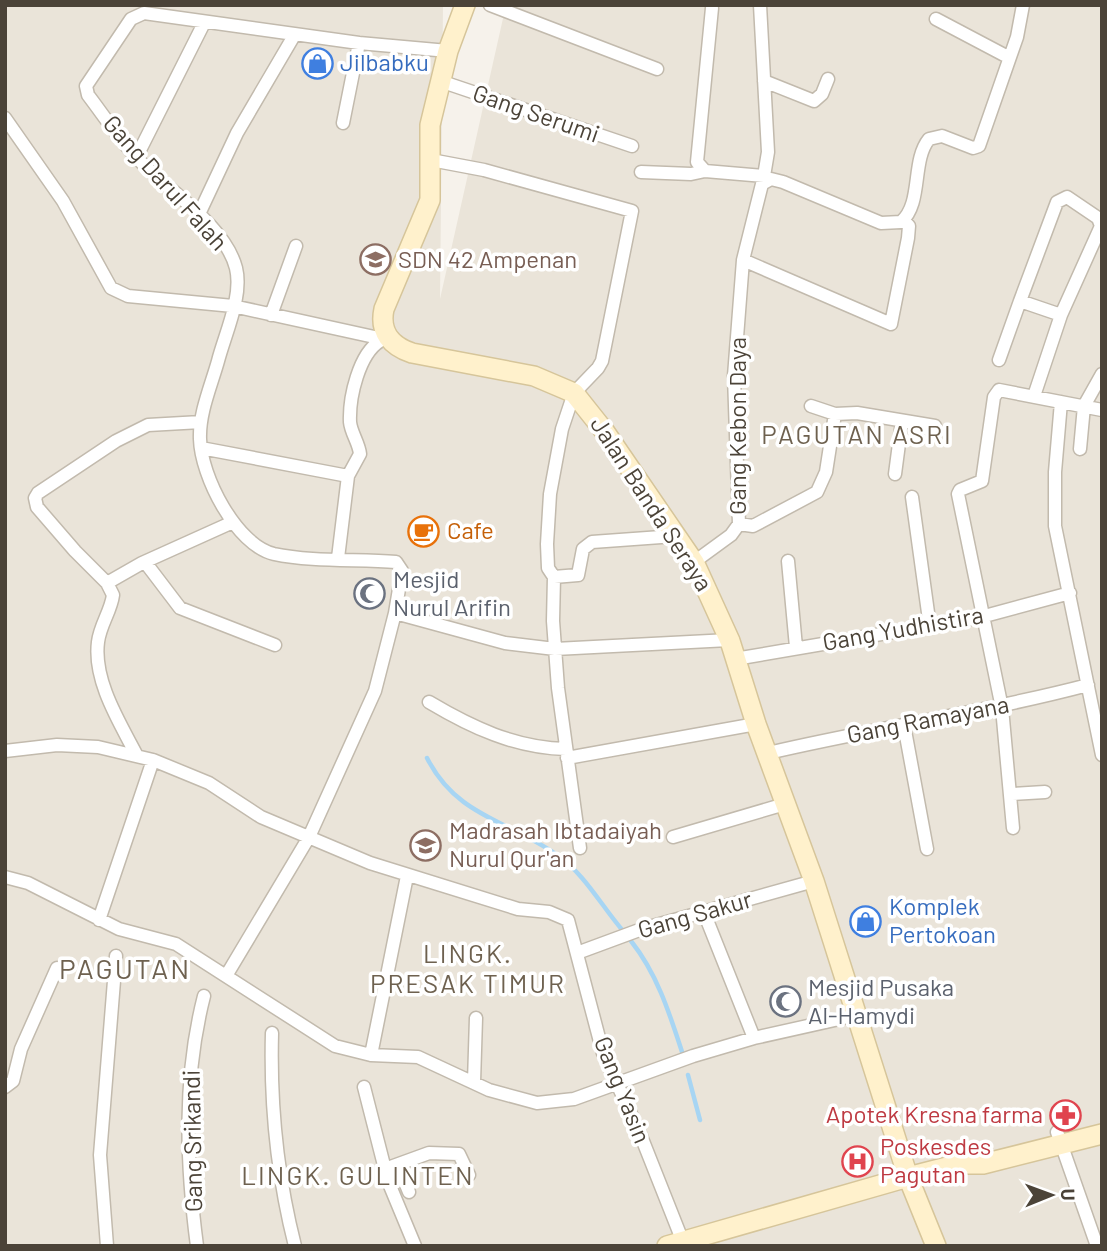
<svg xmlns="http://www.w3.org/2000/svg" width="1107" height="1251" font-family="Barlow,sans-serif">
  <rect width="100%" height="100%" fill="#f6f2eb"/>
  <path fill="#eae4d9" d="M5,5H443L440,299L506,5H1102V1246H5Z"/>
  <g fill="none" stroke-linecap="round" stroke-linejoin="round">
    <path stroke="#a7d5f3" stroke-width="4.5" d="M427,758C457,817 508,820 557,855C585,874 602,907 624,932
      M631,941C658,975 670,1015 683,1055
      M688,1075L700,1120"/>
    <defs>
      <path id="street" d="M490,5L657,69
        M760,5L768,152L764,176
        M712,8L697,162L705,171L764,176L767,180
        M936,19L1008,57
        M440,81L632,146
        M764,81L814,101L822,94L828,79
        M5,118L63,201L111,288L128,296L233,306L388,340
        M343,123L359,43
        M136,158L204,23
        M431,160L484,170L632,211L602,361L598,368L574,393L562,429L550,494L547,544L548,568L554,577L553,621L558,688L580,848
        M641,172L691,174L705,171
        M199,214L237,133L295,34
        M743,260L891,324L908,238L909,226L903,220
        M271,315L296,246
        M999,360L1020,301
        M1034,396L1061,315L1101,226L1098,218L1067,197L1057,202L1020,301L1061,315
        M1061,402L1055,472V526L1102,755
        M811,406L835,414
        M201,448L348,476
        M1080,449L1084,406L1102,374
        M895,474L902,421
        M912,497L930,627
        M739,524L753,526L817,492L826,472L835,414L857,413L935,426
        M338,558L348,476L360,454C359,443 351,433 350,422C349,397 359,354 380,341
        M788,561L796,647
        M145,562L180,608L275,645
        M694,562L731,535L739,524L734,376L743,260L762,184L771,179L783,182L881,223L901,222C923,203 911,161 929,139L942,136L973,148L979,146L1017,37L1023,5
        M554,577L578,575L583,549L592,542L675,536
        M107,583L142,563L233,522
        M395,613L505,643L555,649L729,640
        M735,659L981,617L1070,593
        M429,702C471,727 515,748 566,749
        M904,725L927,849
        M5,751L57,745L98,747L153,760L209,783L261,817L370,863L518,909L549,912L568,920L603,1053L641,1136L683,1242
        M768,753C874,728 982,713 1088,685
        M137,756C120,723 93,681 98,642C100,625 111,611 113,595L107,583L75,551L37,507L35,498L38,493L116,441L148,425L201,422
        M567,758L756,724
        M1012,794L1045,792
        M1013,828L1002,708L958,494L960,490L982,481L994,397L999,390L1102,410
        M673,837L785,804
        M5,877L28,883L119,929L176,944L335,1046L371,1055L418,1057L489,1090L537,1103L574,1099L693,1056L754,1038L857,1015
        M703,910L754,1038
        M99,920L153,760
        M577,953L642,929L814,881
        M226,976L309,837L375,691L395,613L402,571L396,562C357,559 312,562 274,554C236,545 201,476 200,439C199,413 211,386 218,361C225,334 243,296 236,268C225,225 166,189 137,158C119,139 104,116 88,95L86,86L131,19L144,13L359,43L448,51
        M272,1033C270,1106 277,1175 295,1246
        M371,1055L407,876
        M474,1082L476,1018
        M5,1087L13,1081L21,1049L57,968
        M364,1087L388,1181L415,1246
        M1057,1132L1097,1246
        M398,1165L409,1192
        M385,1169L429,1153L459,1154L469,1175
        M107,1246L100,1155L116,956
        M197,1246C186,1162 183,1078 204,996"/>
      <path id="secondary" d="M465,5L448,51L430,125V200L384,309C379,332 391,346 412,353L534,376L574,393L605,432L694,562L730,641L756,724L814,881L908,1177L936,1246
        M667,1246L908,1177L959,1164H983L1102,1134"/>
    </defs>
    <use href="#street" stroke="#c2baad" stroke-width="15"/>
    <use href="#secondary" stroke="#d6c59a" stroke-width="22"/>
    <use href="#street" stroke="#fff" stroke-width="12"/>
    <use href="#secondary" stroke="#fff1cc" stroke-width="19"/>
  </g>
  <defs>
    <symbol id="shop-ring" viewBox="-11 -11 22 22"><circle r="9.5" fill="#fff" stroke="#3f7fe0" stroke-width="1.5"/><path d="M-5-2.5h2.3a2.7 3.5 0 0 1 5.4 0H5L5.5 6h-11ZM-1.5-2.5h3a1.5 2.3 0 0 0-3 0Z" fill="#3f7fe0"/></symbol>
    <symbol id="school-ring" viewBox="-11 -11 22 22"><circle r="9.5" fill="#fff" stroke="#8d6e63" stroke-width="1.5"/><path d="M0-5L7-2L0 1L-7-2ZM-4 1L0 2.5L4 1V4Q0 6-4 4Z" fill="#8d6e63"/></symbol>
    <symbol id="cafe-ring" viewBox="-11 -11 22 22"><circle r="9.5" fill="#fff" stroke="#e8710a" stroke-width="1.5"/><path d="M-5.5-4.5H6V0H3Q3 3.5 0 3.5H-2.5Q-5.5 3.5-5.5 0ZM3-3.2v2h1.7v-2ZM-6 4.5H4V6H-6Z" fill="#e8710a"/></symbol>
    <symbol id="mosque-ring" viewBox="-11 -11 22 22"><circle r="9.5" fill="#fff" stroke="#6b7280" stroke-width="1.5"/><path d="M3.5-4.9A6 6 0 1 0 3.5 4.9A5 5 0 1 1 3.5-4.9Z" fill="#6b7280"/></symbol>
    <symbol id="pharmacy-ring" viewBox="-11 -11 22 22"><circle r="9.5" fill="#fff" stroke="#e0444e" stroke-width="1.5"/><path d="M-2-6h4v4h4v4h-4v4h-4v-4h-4v-4h4Z" fill="#e0444e"/></symbol>
    <symbol id="hospital-ring" viewBox="-11 -11 22 22"><circle r="9.5" fill="#fff" stroke="#e0444e" stroke-width="1.5"/><path d="M-5-5h3v3.5h4V-5h3V5h-3V1.5h-4V5h-3Z" fill="#e0444e"/></symbol>
  </defs>
  <g fill-rule="evenodd">
    <use href="#shop-ring" x="300" y="46" width="35" height="35"/>
    <use href="#school-ring" x="358" y="242" width="35" height="35"/>
    <use href="#cafe-ring" x="406" y="514" width="35" height="35"/>
    <use href="#mosque-ring" x="352" y="576" width="35" height="35"/>
    <use href="#school-ring" x="408" y="828" width="35" height="35"/>
    <use href="#shop-ring" x="848" y="904" width="35" height="35"/>
    <use href="#mosque-ring" x="768" y="984" width="35" height="35"/>
    <use href="#pharmacy-ring" x="1048" y="1098" width="35" height="35"/>
    <use href="#hospital-ring" x="840" y="1144" width="35" height="35"/>
  </g>
  <g text-anchor="middle" stroke-width="7" stroke-linejoin="round" paint-order="stroke">
    <g font-size="24" fill="#366cbe" stroke="#fff" text-anchor="start">
      <text x="340" y="71">Jilbabku</text>
      <text x="889" y="915">Komplek<tspan x="889" dy="28">Pertokoan</tspan></text>
    </g>
    <g font-size="24" fill="#4b4338" stroke="#fff">
      <text transform="translate(536 114) rotate(19)" y="8">Gang Serumi</text>
      <text transform="translate(165 183) rotate(48)" y="8">Gang Darul Falah</text>
      <text transform="translate(738 426) rotate(-90)" y="8">Gang Kebon Daya</text>
      <text transform="translate(651 504) rotate(57)" y="8">Jalan Banda Seraya</text>
      <text transform="translate(903 629) rotate(-10)" y="8">Gang Yudhistira</text>
      <text transform="translate(928 720) rotate(-11)" y="8">Gang Ramayana</text>
      <text transform="translate(695 915) rotate(-16)" y="8">Gang Sakur</text>
      <text transform="translate(622 1090) rotate(68)" y="8">Gang Yasin</text>
      <text transform="translate(193 1141) rotate(-91)" y="8">Gang Srikandi</text>
    </g>
    <g font-size="24" fill="#785e54" stroke="#fff" text-anchor="start">
      <text x="398" y="268">SDN 42 Ampenan</text>
      <text x="449" y="839">Madrasah Ibtadaiyah<tspan x="449" dy="28">Nurul Qur'an</tspan></text>
    </g>
    <g font-size="24" fill="#c56008" stroke="#fff" text-anchor="start">
      <text x="447" y="539">Cafe</text>
    </g>
    <g font-size="24" fill="#5b616d" stroke="#fff" text-anchor="start">
      <text x="393" y="588">Mesjid<tspan x="393" dy="28">Nurul Arifin</tspan></text>
      <text x="808" y="996">Mesjid Pusaka<tspan x="808" dy="28">Al-Hamydi</tspan></text>
    </g>
    <g font-size="24" fill="#be3a42" stroke="#fff" text-anchor="end">
      <text x="1043" y="1123">Apotek Kresna farma</text>
      <text x="880" y="1155" text-anchor="start">Poskesdes<tspan x="880" dy="28">Pagutan</tspan></text>
    </g>
    <g font-size="26" letter-spacing="2" fill="#6e614f" stroke="#fff">
      <text x="857" y="444">PAGUTAN ASRI</text>
      <text x="468" y="963">LINGK.<tspan x="468" dy="30">PRESAK TIMUR</tspan></text>
      <text x="358" y="1185">LINGK. GULINTEN</text>
    </g>
    <g font-size="28" letter-spacing="2" fill="#6e614f" stroke="#fff">
      <text x="125" y="979">PAGUTAN</text>
    </g>
  </g>
  <rect width="1107" height="1251" fill="none" stroke="#4b4338" stroke-width="14"/>
  <g transform="translate(1051 1195) rotate(89)" stroke="#ffffff" stroke-width="5" paint-order="stroke">
  <path d="M0-5L12 26L0 18L-12 26Z" fill="#4b4338"/>
  <text y="-10" font-size="19" font-weight="bold" text-anchor="middle" fill="#4b4338">U</text>
  </g>
</svg>
